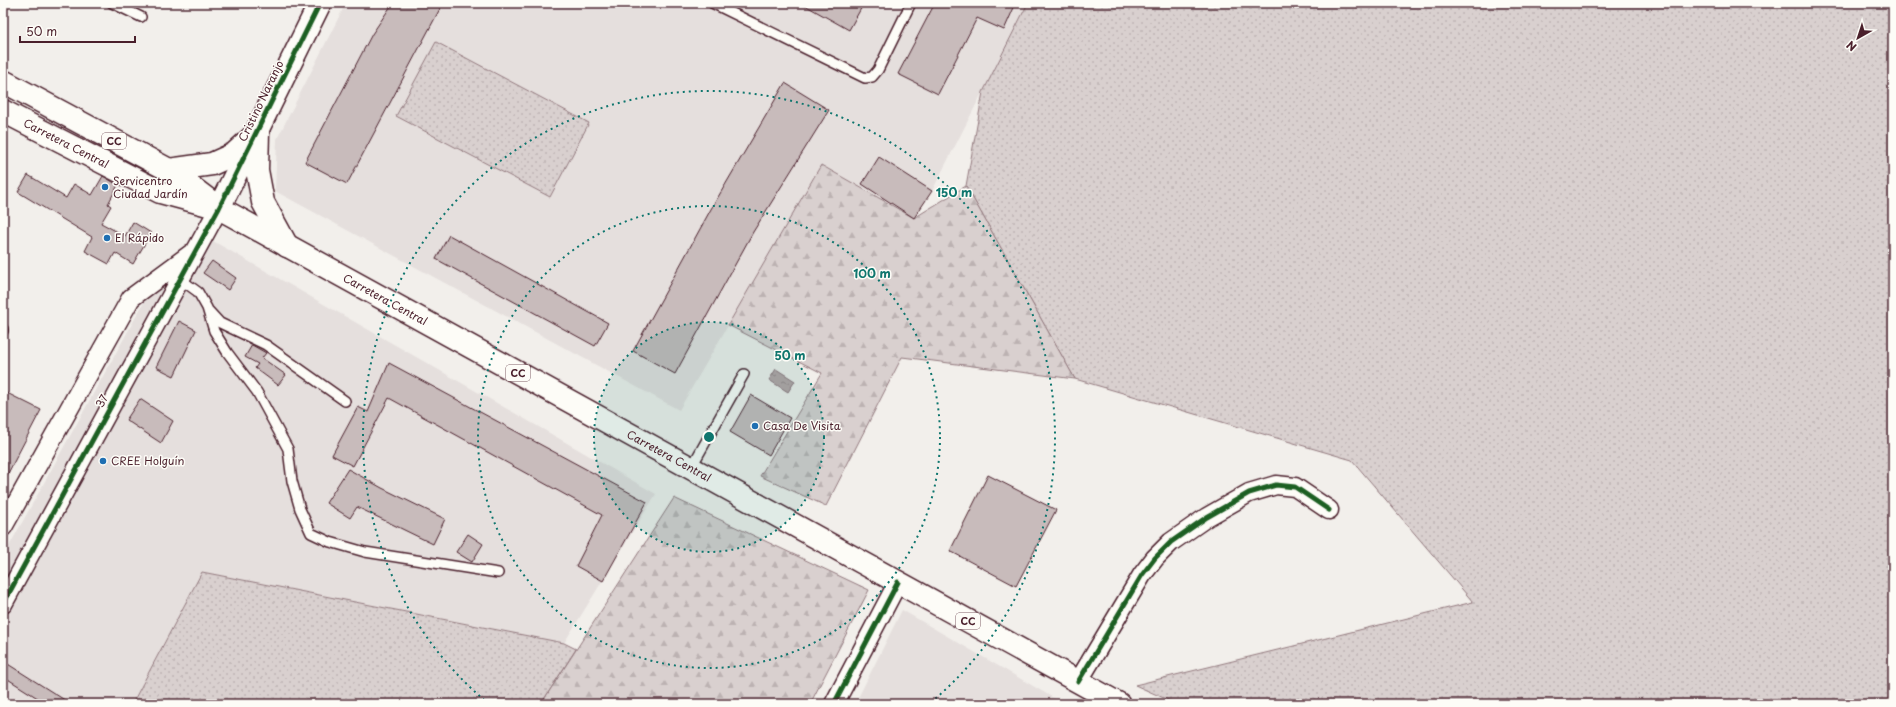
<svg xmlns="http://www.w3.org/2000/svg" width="1896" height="707" font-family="'Playpen Sans',sans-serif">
  <defs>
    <pattern id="grass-dots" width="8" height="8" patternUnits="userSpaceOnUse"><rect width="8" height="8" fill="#d9d0cf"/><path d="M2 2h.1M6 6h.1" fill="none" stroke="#bcb2b2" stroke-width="1.8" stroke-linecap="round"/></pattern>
    <pattern id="forest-firs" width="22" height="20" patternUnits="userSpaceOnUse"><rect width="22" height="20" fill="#d9d0cf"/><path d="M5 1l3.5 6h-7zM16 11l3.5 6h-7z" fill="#bcb2b2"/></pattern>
    <pattern id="water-ripples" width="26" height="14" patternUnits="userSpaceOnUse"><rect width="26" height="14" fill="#b7a5a6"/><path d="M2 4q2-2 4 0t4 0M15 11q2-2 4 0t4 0" fill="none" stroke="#978687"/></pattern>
  </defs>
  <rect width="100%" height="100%" fill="#f2efeb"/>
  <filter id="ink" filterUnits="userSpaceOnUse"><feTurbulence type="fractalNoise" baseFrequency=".025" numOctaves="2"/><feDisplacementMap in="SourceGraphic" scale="8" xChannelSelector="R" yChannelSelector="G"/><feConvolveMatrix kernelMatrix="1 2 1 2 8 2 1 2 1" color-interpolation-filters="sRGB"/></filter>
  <g filter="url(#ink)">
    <path fill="#e5dfdd" d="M346,3H1028L932,191L914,218L821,165L679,410L275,191L277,139Z
      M213,241L656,494L564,643L203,572L132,704H3V557L148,295Z
      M902,610L1064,704H855Z"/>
    <path fill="url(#grass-dots)" stroke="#92787d" d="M1028,3H1893V704H1177L1135,685L1473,602L1352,460L1075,379L966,186L983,92Z
      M436,42L589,123L550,197L396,116Z
      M202,572L564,643L576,649L541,704H132Z"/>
    <path fill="url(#forest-firs)" stroke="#92787d" d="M821,165L914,218L966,186L1075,379L902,357L826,506L760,476L822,373L728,325Z
      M674,498L869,590L810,704H541Z"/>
    <path fill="url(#water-ripples)" stroke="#8b6f75" d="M776,369L795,381L788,392L769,380Z"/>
    <path fill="#c8bbbb" stroke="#4a1f2b" d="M393,3H443L347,184L305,162L372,34Z
      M801,3H864L849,30Z
      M935,3H1016L1004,30L977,18L938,94L898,74Z
      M785,83L829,110L753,232L675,374L633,351L711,209Z
      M879,157L932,191L914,218L862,184Z
      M28,175L66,198L74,184L92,195L103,176L118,185L108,204L111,206L101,223L125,236L133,222L151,233L133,264L115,253L109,264L85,251L92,237L18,192Z
      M449,235L608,323L595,346L436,259Z
      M212,261L236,278L228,290L203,273Z
      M179,321L196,330L174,376L156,367Z
      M252,345L266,353L262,358L286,375L278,385L255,368L258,364L245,357Z
      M389,363L647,502L603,581L576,566L602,515L389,398L353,466L332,455L358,407L368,412Z
      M3,391L41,410L3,483Z
      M751,395L790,418L769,455L730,432Z
      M140,399L173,421L161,443L126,420Z
      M348,469L382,488L445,519L433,544L357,507L350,518L326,503Z
      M988,475L1056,510L1016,586L950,551Z
      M468,534L483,544L472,562L456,552Z
      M3,661L71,704H47L3,676Z"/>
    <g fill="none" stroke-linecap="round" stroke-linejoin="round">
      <defs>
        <path id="lane" d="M112,3L141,17
          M712,3L865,78L872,77L878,70L911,3
          M180,279L198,292L207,308L214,331L227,352L257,392L288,449L292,481L300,509L311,533L330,542L365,552L498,573
          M208,310L220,323L266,345L345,401
          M3,329V331
          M691,468L744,374"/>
        <path id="street" d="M3,527L131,298L192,253
          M3,604L219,208
          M1078,682L1142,575L1155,558L1171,542L1207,517L1249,493L1276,485L1295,487L1329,510
          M834,704L898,582"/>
        <path id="secondary" d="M219,208L320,3"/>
        <g id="primary">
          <path id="s1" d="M3,81L169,170L219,208L1119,704"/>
          <path id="s2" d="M3,111L160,192L208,205"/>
          <path d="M258,132L257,170L263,202L287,246"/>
          <path d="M169,170L212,164L234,154L258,132"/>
        </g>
      </defs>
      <use href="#lane" stroke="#4a1f2b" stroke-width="12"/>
      <use href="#street" stroke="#4a1f2b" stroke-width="21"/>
      <use href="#secondary" stroke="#4a1f2b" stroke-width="25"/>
      <use href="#primary" stroke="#4a1f2b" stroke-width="25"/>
      <use href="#lane" stroke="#fdfcf7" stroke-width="9"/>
      <use href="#street" stroke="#fdfcf7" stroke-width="18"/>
      <use href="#secondary" stroke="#fdfcf7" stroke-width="22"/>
      <use href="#primary" stroke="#fdfcf7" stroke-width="22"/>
      <defs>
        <path id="cycleway" d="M3,604L219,208L320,3
          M1078,682L1142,575L1155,558L1171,542L1207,517L1249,493L1276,485L1295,487L1329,510
          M834,704L898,582"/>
      </defs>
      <use href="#cycleway" stroke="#fdfcf7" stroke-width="8"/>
      <use href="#cycleway" stroke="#1b5e20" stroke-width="5"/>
    </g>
  </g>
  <circle cx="709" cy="437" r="115" fill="#0f766e" fill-opacity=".12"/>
  <g fill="none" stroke="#0f766e" stroke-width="2" stroke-dasharray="2 4">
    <circle cx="709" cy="437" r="115"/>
    <circle cx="709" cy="437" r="231"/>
    <path d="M489 704A346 346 0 1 1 929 704"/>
  </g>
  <g fill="#1f6fb2" stroke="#fdfcf7" stroke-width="1.5">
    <circle cx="105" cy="187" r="4"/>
    <circle cx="107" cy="238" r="4"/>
    <circle cx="755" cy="426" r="4"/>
    <circle cx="103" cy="461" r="4"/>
  </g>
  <g text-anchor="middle" stroke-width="3" stroke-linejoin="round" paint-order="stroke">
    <g fill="#fdfcf7" stroke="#806168" stroke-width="1">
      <rect x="102" y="133" width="24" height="16" rx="3"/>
      <rect x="506" y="365" width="24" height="16" rx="3"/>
      <rect x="956" y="613" width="24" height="16" rx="3"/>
    </g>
    <g font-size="10" font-weight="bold" fill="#4a1f2b">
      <text x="114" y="145">CC</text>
      <text x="518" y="377">CC</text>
      <text x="968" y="625">CC</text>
    </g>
    <g font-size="11" fill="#4a1f2b" stroke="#fdfcf7">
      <text transform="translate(261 101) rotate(-64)" y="4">Cristino Naranjo</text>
      <text dy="4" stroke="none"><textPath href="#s2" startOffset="71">Carretera Central</textPath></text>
      <text dy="4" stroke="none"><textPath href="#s1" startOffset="441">Carretera Central</textPath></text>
      <text transform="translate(102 401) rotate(-61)" y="4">37</text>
      <text dy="4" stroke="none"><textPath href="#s1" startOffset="765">Carretera Central</textPath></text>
    </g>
    <g font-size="11" fill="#4a1f2b" stroke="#fdfcf7" text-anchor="start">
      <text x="113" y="185">Servicentro<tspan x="113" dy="13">Ciudad Jardín</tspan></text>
      <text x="115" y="242">El Rápido</text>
      <text x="763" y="430">Casa De Visita</text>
      <text x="111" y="465">CREE Holguín</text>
    </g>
  </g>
  <circle cx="709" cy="437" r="6" fill="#0f766e" stroke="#fdfcf7" stroke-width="2"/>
  <g font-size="12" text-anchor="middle" font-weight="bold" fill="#0f766e" stroke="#fdfcf7" stroke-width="3" stroke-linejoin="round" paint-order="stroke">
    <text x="954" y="197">150 m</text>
    <text x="872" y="278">100 m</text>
    <text x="790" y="360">50 m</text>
  </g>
  <rect width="1896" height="707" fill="none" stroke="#fdfcf7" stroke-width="16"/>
  <rect x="8" y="8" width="1880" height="691" fill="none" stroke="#4a1f2b" stroke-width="1.5" filter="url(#ink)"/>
  <g transform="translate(1858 38) rotate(219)" stroke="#fdfcf7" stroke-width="3" paint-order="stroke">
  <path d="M0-3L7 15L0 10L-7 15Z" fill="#4a1f2b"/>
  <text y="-6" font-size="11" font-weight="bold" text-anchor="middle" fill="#4a1f2b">N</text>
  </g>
  <path d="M20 36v6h115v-6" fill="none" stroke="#4a1f2b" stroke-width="2"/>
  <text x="26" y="36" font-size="12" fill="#4a1f2b" stroke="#fdfcf7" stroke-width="3" paint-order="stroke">50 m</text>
</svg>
